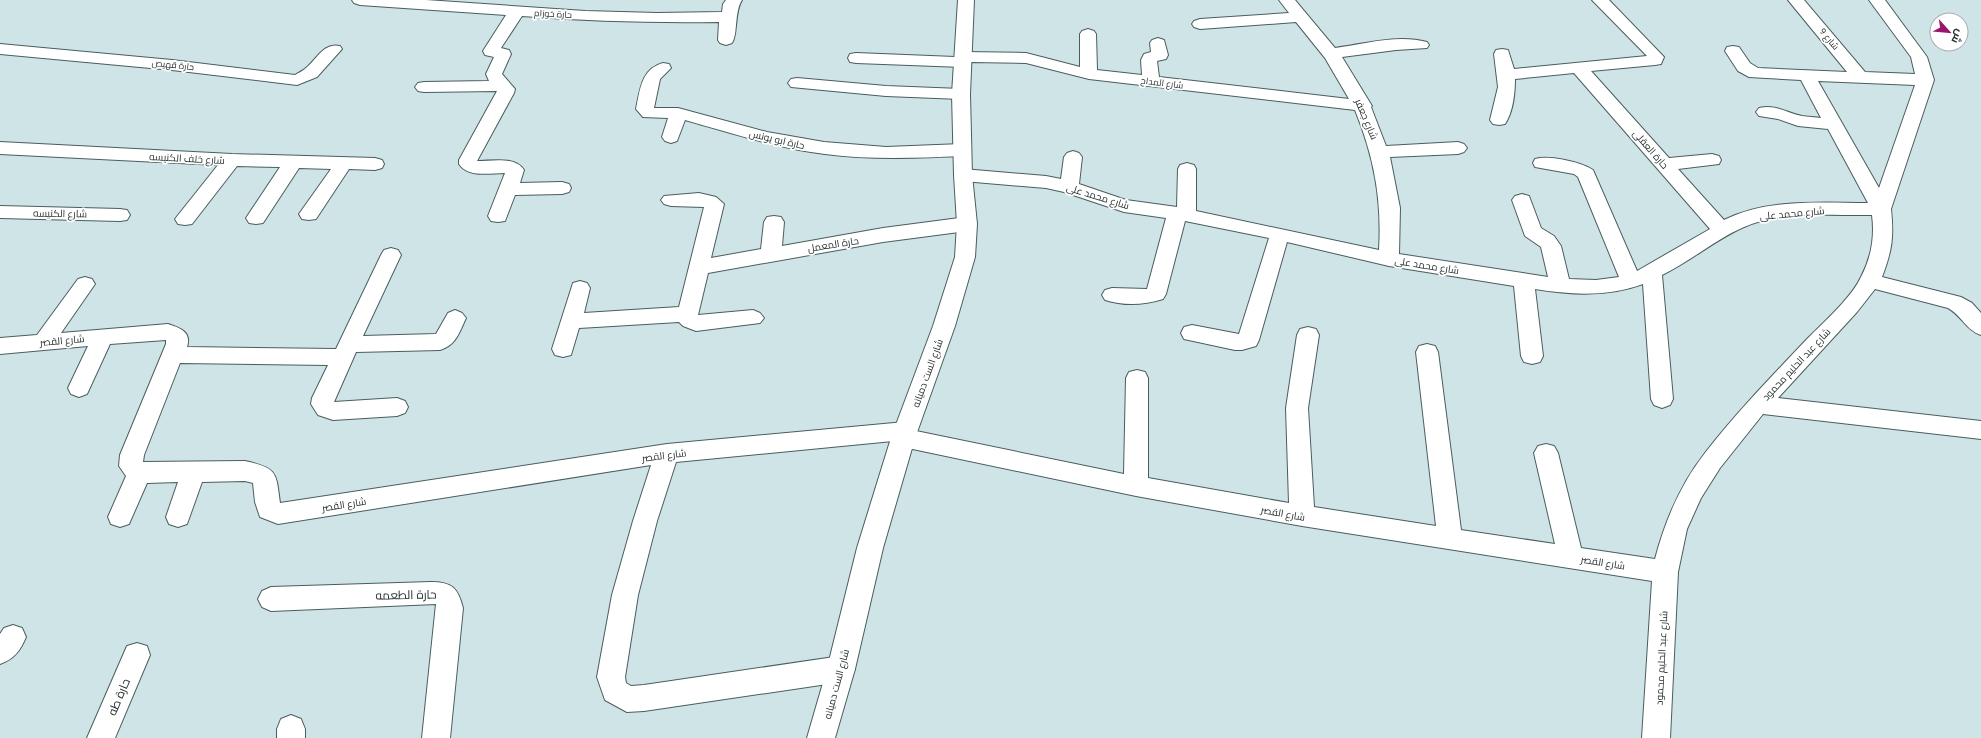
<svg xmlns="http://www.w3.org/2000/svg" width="1981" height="738" font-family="'IBM Plex Sans',Cairo,sans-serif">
  <rect width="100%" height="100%" fill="#cfe4e6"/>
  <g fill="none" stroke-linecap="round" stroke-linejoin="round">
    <defs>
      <path id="minor" d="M352,0H426L585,11L657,13L722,12L723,4L726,0H742C734,12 738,35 732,43L726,45L720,43L718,40L719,22C653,23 587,21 522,16L501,48L509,50L511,54L502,74L515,89L514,93L477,161C492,161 515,156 524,170L520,183L562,182L569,184L571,188L569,192L562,194L515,195L505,221L498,222L491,221L488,216L505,173C490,173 468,178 459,164V160L497,91L424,92L418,91L415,87L418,83L424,82L489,81L486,74L494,57L485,55L483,51L506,15L360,5L354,3Z
        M1279,0H1295L1335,48C1364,44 1398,34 1427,42L1429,45L1427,48L1396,50L1342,57L1372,106L1371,107L1386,146L1458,142L1464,144L1467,148L1464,152L1458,154L1390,157L1400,208L1399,254L1548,277L1541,247L1525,236L1512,200L1515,196L1522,194L1529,196L1541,228L1554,236L1561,246L1569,279L1596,280L1619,277L1578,177L1574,174L1535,167L1533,163L1535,159C1549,155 1581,162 1593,170L1637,271L1710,229L1574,73L1515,79C1515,93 1513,112 1505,124L1499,125L1493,124L1490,120L1498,87L1494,54L1496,50L1502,49L1508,50L1514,69L1647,56L1592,0H1609L1664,57L1661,64L1655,65L1591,71L1669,158L1712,154L1719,156L1721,160L1719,164L1678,169L1724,220C1768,198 1821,203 1868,203L1828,129L1798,126L1778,119L1759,116L1756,112L1759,108C1776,104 1787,113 1802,116C1808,117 1815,117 1821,118L1801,80L1749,77L1738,71L1725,51L1727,47L1733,46L1739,47L1750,63L1758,68L1847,72L1788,0H1804L1865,72L1915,74L1911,57L1869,0H1885L1927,57L1934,80L1891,209C1894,237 1892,251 1882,277L1961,297L1972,303L1981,313V335C1967,331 1961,315 1948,308L1875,289L1857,312L1778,398L1981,421V439L1763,414L1720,468L1701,498L1687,529L1678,572L1670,738H1642L1652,581L1302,526L1136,496L903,447L895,445L893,441L676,462L657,521L638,595L625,677L626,683L631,686L644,685L841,656L851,660L855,669L851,678L841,682L644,711L627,712L605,700L597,677L612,595L633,521L651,465L278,524L260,517L255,502L253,483L245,481L202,482L187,524L178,527L169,524L166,517L178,482L147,483L129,524L120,527L111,524L108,517L126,476L119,466L120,455L166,344V340L110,344L87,394L79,397L71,394L68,388L88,346L0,354V338L37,335L78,279L85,277L92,279L95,284L61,333L168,324C180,328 192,332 187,347L336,349L381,255L384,250L391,248L398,250L401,255L363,336L436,334L448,313L455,310L462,313L466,318C459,333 456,345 440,350L356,352L334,402L397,398L405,401L408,407L405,413L397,416L333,420L318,415L311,404L312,398L328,365L180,363L144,455L143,462L245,461C278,468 276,473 280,503L667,444L905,422L913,425L916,431L1124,474L1126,378L1129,372L1137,370L1145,372L1148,378V478L1289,503L1286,408L1297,335L1300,329L1308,327L1316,329L1319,335L1308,408L1314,507L1436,526L1416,352L1419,346L1427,344L1435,346L1438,352L1461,530L1555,544L1534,453L1538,446L1546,444L1554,446L1558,453L1581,548L1655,559C1665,521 1680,485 1705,453C1736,413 1772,376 1808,338C1824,322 1852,297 1861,277C1871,258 1875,237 1872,215C1833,216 1781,210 1744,227C1716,239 1691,261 1662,275L1673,399L1670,405L1662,408L1654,405L1651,399L1643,284C1607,297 1572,295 1535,289L1543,356L1540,362L1532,364L1524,362L1521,356L1514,286L1389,266L1287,242L1259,340L1256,346L1242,350H1235L1184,339L1181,333L1184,327L1192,325L1239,334L1269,238L1185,221L1166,294L1163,299C1144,305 1124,306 1105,300L1102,295L1105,290L1112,288L1147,289L1166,218L1124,212L1064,192L1046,188L963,181L956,179L954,175L956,171L963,169L1046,176L1061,179L1064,157L1067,153L1073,151L1079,153L1082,157L1079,184L1126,200L1177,207L1178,169L1180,165L1187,163L1194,165L1196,169V211L1379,250C1382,199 1374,157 1355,110L1089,79L1026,63L971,62L969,66L963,67L856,63L850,62L848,58L850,54L856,53L955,57L957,53L963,52L1026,53L1080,67V34L1082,31L1088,29L1094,31L1096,34L1097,70L1142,75L1141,60L1144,54L1151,52L1150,43L1152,40L1158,38L1164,40L1168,55L1166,59L1157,61L1159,77L1349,99L1325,58L1296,22L1200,29L1194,27L1192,24L1194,21L1200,19L1289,13ZM1818,81L1915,85L1879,188Z
        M0,44L172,60L295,75C298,73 303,71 306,68C317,59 324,42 340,46L342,49L317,77L297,85L172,70L0,54Z
        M663,63L669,64L671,68L660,79L654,108H678L767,132L824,142L886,147L962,144L968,146L971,150L968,154L962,156C916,158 871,160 825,154C777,148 731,133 685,120L677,141L671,143L665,141L662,137L668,118L643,117L636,109C640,90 641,69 663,63Z
        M797,78L886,86L961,89L967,90L970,94L967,98L961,99L886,96L791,87L788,83L791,79Z
        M0,142L232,154L375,158L382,160L384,164L382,168L375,170L349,169L316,219L309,220L302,219L299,214L331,169L299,168L263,223L256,224L249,223L246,218L280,167L237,166L192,224L185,225L178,224L175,219L218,165L0,154Z
        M699,193L716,197L724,204L711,258L761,249L764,222L767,217L774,216L781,217L784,222L782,246L883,228L967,217L974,219L977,224L974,229L967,231L883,242L708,273L698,315L753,310L760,313L764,318L760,323L696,331L683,326L679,322L579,328L571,355L563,357L555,355L552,349L573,283L580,281L587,283L590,288L584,313L679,307L704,207L671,206L664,204L661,200L664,196Z
        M0,206L120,209L127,210L130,215L127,220L120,221L0,218Z
        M431,582C452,582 458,588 463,608L450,738H422L436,604L271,611L262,607L258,599L262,591L271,587Z
        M13,625L22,628L26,637C20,651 14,659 0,664V634L4,628Z
        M137,643L147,646L150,655L115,738H87L127,646Z
        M291,715L301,719L305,729V738H277V729L281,719Z"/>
      <path id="tertiary" d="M958,0H974L970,94L972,175L977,224L975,257L955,326L915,438L883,548L855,669L835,738H807L827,669L857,548L891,438L933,326L955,257L957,224L954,175L952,94Z"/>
    </defs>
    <use href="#minor" stroke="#4a5d5e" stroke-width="2"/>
    <use href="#tertiary" stroke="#4a5d5e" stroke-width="2"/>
    <use href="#minor" fill="#fff" fill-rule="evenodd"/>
    <use href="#tertiary" fill="#fff" fill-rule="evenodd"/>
  </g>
  <g text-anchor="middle" stroke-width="3.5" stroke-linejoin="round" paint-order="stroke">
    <g font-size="9" fill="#272f2f" stroke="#fff">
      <text transform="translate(553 14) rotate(3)" y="3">حارة خوزام</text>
      <text transform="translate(1829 39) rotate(50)" y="3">شارع 9</text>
      <text transform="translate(173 65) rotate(6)" y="3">حارة قهيص</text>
      <text transform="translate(1162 83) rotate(7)" y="3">شارع المداح</text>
    </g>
    <g font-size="10" fill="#272f2f" stroke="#fff">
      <text transform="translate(1367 119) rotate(67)" y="4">شارع جعفر</text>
      <text transform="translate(777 139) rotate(13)" y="4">حارة ابو يونس</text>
      <text transform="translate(1651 149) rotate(49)" y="4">حارة العقلى</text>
      <text transform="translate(187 158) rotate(3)" y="4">شارع خلف الكنيسه</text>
      <text transform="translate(1098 196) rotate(17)" y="4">شارع محمد على</text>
      <text transform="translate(60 213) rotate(1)" y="4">شارع الكنيسه</text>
      <text transform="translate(1792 213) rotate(-5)" y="4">شارع محمد على</text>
      <text transform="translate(833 244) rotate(-9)" y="4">حارة المعمل</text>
      <text transform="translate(1427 265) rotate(9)" y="4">شارع محمد على</text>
      <text transform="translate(62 340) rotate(-5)" y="4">شارع القصر</text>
      <text transform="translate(1796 364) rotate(-47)" y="4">شارع عبد الحليم محمود</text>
      <text transform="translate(927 373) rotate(-70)" y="4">شارع الست دميانه</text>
      <text transform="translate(664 455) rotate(-7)" y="4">شارع القصر</text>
      <text transform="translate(344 504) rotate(-9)" y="4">شارع القصر</text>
      <text transform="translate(1283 513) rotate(10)" y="4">شارع القصر</text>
      <text transform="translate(1603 562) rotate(9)" y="4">شارع القصر</text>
      <text transform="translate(1661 658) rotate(-87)" y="4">شارع عبد الحليم محمود</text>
      <text transform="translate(836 684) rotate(-75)" y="4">شارع الست دميانه</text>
    </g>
    <g font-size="12" fill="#272f2f" stroke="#fff">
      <text transform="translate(406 595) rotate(-1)" y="4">حارة الطعمه</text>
      <text transform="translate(119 697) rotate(-67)" y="4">حارة طه</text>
    </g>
  </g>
  <g transform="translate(1949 32) rotate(117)"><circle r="19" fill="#ffffff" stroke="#a9acac"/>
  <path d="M0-3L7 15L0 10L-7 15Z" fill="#99166b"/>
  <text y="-6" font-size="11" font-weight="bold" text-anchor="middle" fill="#272f2f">ش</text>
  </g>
</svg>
